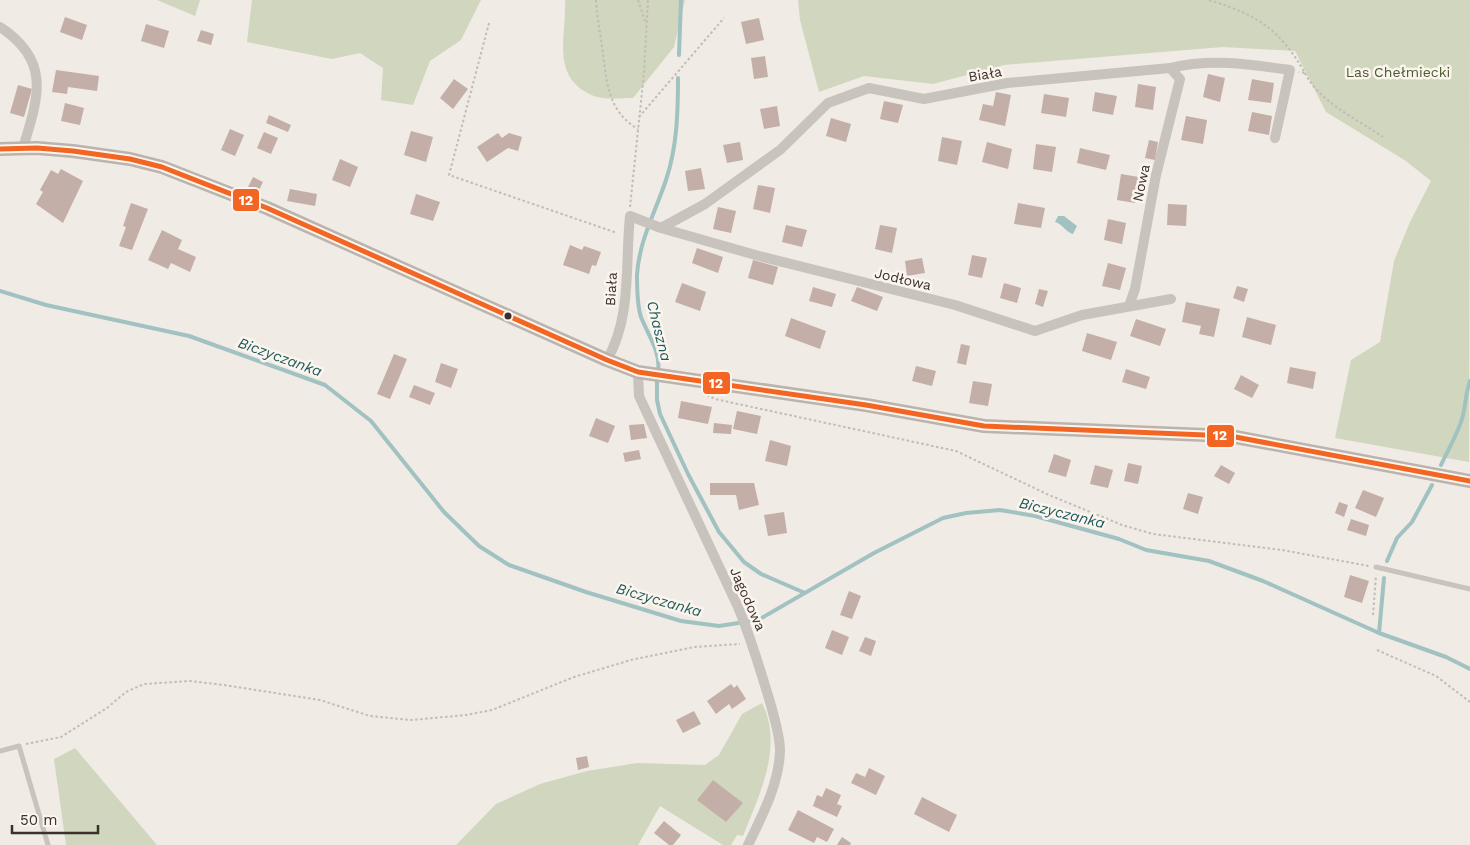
<svg xmlns="http://www.w3.org/2000/svg" width="1470" height="845" font-family="'Work Sans',sans-serif">
  <rect width="100%" height="100%" fill="#f0ebe5"/>
  <path fill="#d1d6bf" d="M157,0H200L195,16Z
    M252,0H481L461,40L430,61L413,105L381,100L383,68L360,53L332,59L247,42Z
    M565,0H685L674,47L633,98C622,98 604,100 594,96C549,78 567,35 565,0Z
    M798,0H1470L1469,462L1335,438L1351,360L1380,342L1394,261L1410,222L1431,181L1406,161L1326,112L1295,51L1223,47L1004,65L933,84L864,76L819,92L800,20Z
    M762,703C784,747 759,795 743,836L737,835L731,845H723L660,806L638,845H456L496,804L540,784L587,771L637,763L705,765L719,755L742,714Z
    M75,748L157,845H66L54,759Z"/>
  <path fill="#a1c2c1" d="M1058,216H1064L1077,226L1073,234C1065,232 1063,224 1055,222Z"/>
  <g fill="none" stroke-linecap="round" stroke-linejoin="round">
    <path stroke="#a1c2c1" stroke-width="4" d="M679,55L681,0
      M0,291L46,305L189,336L325,385L371,421L444,512L479,546L509,565L586,592L681,621L719,626L758,620L874,553L943,518L966,513L1000,510L1035,516L1119,539L1146,550L1209,561L1263,581L1379,633L1446,657L1470,669
      M658,371C661,352 648,335 641,317C637,305 637,288 637,275C639,241 655,213 666,180C677,147 678,113 678,78
      M657,378V400L660,414L688,474L719,532L744,562L761,574L805,593
      M1441,465C1448,450 1457,435 1462,419C1466,406 1465,394 1470,381
      M1387,561L1397,538L1412,522L1432,485
      M1379,633L1384,578"/>
  </g>
  <path fill="#c3afa7" d="M65,17L87,25L82,40L60,32Z
    M759,18L764,40L746,44L741,22Z
    M146,24L169,31L164,48L141,41Z
    M201,30L214,34L211,45L197,41Z
    M765,56L768,77L754,79L751,58Z
    M56,70L99,76L97,91L68,87L67,94L52,92Z
    M1208,74L1225,78L1220,102L1203,97Z
    M454,79L468,89L453,109L440,98Z
    M1252,79L1274,83L1271,103L1248,100Z
    M1138,84L1156,87L1153,110L1135,107Z
    M18,85L32,89L24,117L10,113Z
    M996,92L1011,95L1005,126L979,120L983,104L993,106Z
    M1095,92L1117,96L1113,115L1092,111Z
    M1044,94L1069,98L1066,117L1041,113Z
    M884,101L903,105L898,123L880,119Z
    M65,103L84,108L80,125L61,121Z
    M777,106L780,126L764,129L760,109Z
    M1252,112L1272,116L1269,135L1248,131Z
    M269,115L291,125L288,132L266,123Z
    M1186,116L1207,120L1203,144L1181,140Z
    M831,118L851,124L846,142L826,136Z
    M230,129L244,135L235,156L221,150Z
    M411,131L433,137L426,162L404,155Z
    M264,132L278,138L271,154L257,148Z
    M498,133L502,138L509,133L522,137L518,151L508,148L487,162L477,147Z
    M942,137L962,141L957,165L938,161Z
    M1149,140L1158,142L1155,160L1145,158Z
    M740,142L743,160L727,163L723,145Z
    M987,142L1012,149L1008,169L982,162Z
    M1036,144L1056,147L1052,172L1033,169Z
    M1080,148L1110,155L1106,170L1077,163Z
    M340,159L358,167L350,187L332,180Z
    M701,168L705,189L688,191L685,171Z
    M61,169L83,181L63,223L36,204L43,192L40,190L51,170L58,174Z
    M1121,174L1139,177L1135,203L1117,200Z
    M253,177L263,182L258,192L248,187Z
    M758,185L775,188L770,213L753,209Z
    M290,189L317,194L315,206L287,201Z
    M416,194L440,202L433,221L410,214Z
    M131,203L148,209L132,250L119,246L126,227L123,226Z
    M1018,203L1045,208L1041,228L1014,224Z
    M1168,204L1187,205L1186,226L1167,225Z
    M718,207L736,211L731,233L713,229Z
    M1108,219L1126,223L1122,244L1104,240Z
    M786,225L807,230L802,247L782,242Z
    M880,225L897,228L892,253L875,249Z
    M162,230L182,240L178,249L196,257L190,272L171,263L168,269L148,260Z
    M570,245L582,250L584,246L601,252L596,266L592,265L589,274L563,265Z
    M697,248L723,257L718,273L692,263Z
    M972,255L987,258L982,278L968,275Z
    M922,258L925,273L907,276L905,261Z
    M753,260L778,267L773,285L748,278Z
    M1108,263L1126,268L1120,290L1102,286Z
    M682,283L706,292L700,311L675,302Z
    M1004,283L1021,288L1017,303L1000,298Z
    M1237,286L1248,289L1244,302L1233,298Z
    M813,287L836,294L832,307L809,301Z
    M857,287L883,297L877,311L851,301Z
    M1039,289L1048,291L1043,307L1035,304Z
    M1186,302L1220,309L1214,337L1199,334L1201,326L1182,322Z
    M1247,317L1276,325L1271,345L1242,337Z
    M791,318L826,331L820,349L785,336Z
    M1136,319L1166,329L1160,346L1130,336Z
    M1087,333L1117,342L1111,360L1082,351Z
    M961,344L970,346L966,365L957,363Z
    M394,354L407,359L390,399L377,394Z
    M441,363L458,369L451,388L435,382Z
    M916,366L936,371L932,386L912,381Z
    M1290,367L1316,372L1313,389L1287,383Z
    M1126,369L1150,377L1146,389L1122,382Z
    M1241,375L1259,385L1252,398L1234,389Z
    M973,381L992,384L988,406L969,403Z
    M414,385L435,393L430,405L409,397Z
    M681,401L712,407L708,424L678,418Z
    M737,411L761,416L757,434L733,429Z
    M596,418L615,426L608,443L589,436Z
    M714,423L732,425L731,434L713,433Z
    M644,424L647,438L631,440L629,425Z
    M770,440L791,446L787,466L765,461Z
    M639,450L641,459L625,462L623,453Z
    M1054,454L1071,460L1066,477L1048,472Z
    M1128,463L1142,466L1138,484L1124,481Z
    M1095,465L1113,470L1108,488L1090,484Z
    M1221,465L1235,473L1229,484L1214,476Z
    M710,483H754L759,505L739,510L736,495H710Z
    M1363,490L1384,498L1376,517L1355,508Z
    M1188,493L1203,497L1198,514L1183,509Z
    M1339,502L1348,505L1344,517L1335,513Z
    M784,512L787,533L768,536L764,515Z
    M1351,519L1369,525L1366,536L1347,530Z
    M1350,575L1369,581L1362,603L1344,597Z
    M849,591L861,596L852,619L840,615Z
    M832,630L849,637L842,655L825,648Z
    M865,637L876,641L871,656L859,651Z
    M731,684L734,688L737,685L746,699L732,709L729,704L716,714L707,701Z
    M694,711L701,724L683,733L676,720Z
    M587,756L589,767L578,770L576,758Z
    M869,768L885,776L876,795L851,783L856,773L865,777Z
    M713,780L743,803L726,822L697,800Z
    M826,788L841,795L837,804L842,806L837,817L813,806L817,795L822,797Z
    M922,797L957,815L949,832L914,814Z
    M798,810L834,829L827,842L817,837L814,843L788,830Z
    M664,821L681,835L673,845H669L654,833Z
    M842,837L851,843L850,845H837Z"/>
  <g fill="none" stroke-linecap="round" stroke-linejoin="round">
    <path stroke="#c2bbb6" stroke-width="2" stroke-dasharray="2.5 2.5" stroke-linecap="butt" d="M596,0C597,19 601,36 603,54C607,85 609,112 638,129
      M638,0L645,21
      M1209,0C1257,15 1279,28 1305,73L1299,72
      M489,23L449,175L617,233
      M1305,73C1319,102 1357,119 1383,137
      M639,117L724,18
      M630,207L644,73L648,0
      M707,395L715,399L956,451L1049,495L1122,525L1153,534L1282,550L1369,566
      M1373,615L1376,575
      M1377,650L1436,676L1470,702
      M26,744L61,737L107,708L126,692L144,684L190,681L224,685L320,700L370,716L411,720L466,715L492,710L574,677L631,660L694,647L740,644"/>
    <path stroke="#c9c3be" stroke-width="5" d="M1376,567L1470,589
      M0,751L19,746L48,845"/>
    <path stroke="#c9c3be" stroke-width="10" d="M0,27C52,61 38,98 23,148
      M661,228L705,204L780,150L828,103L869,88L924,99L1007,83L1170,68C1211,58 1249,64 1290,70L1275,138
      M1129,306L1135,289L1156,175L1180,79L1170,68
      M607,360C632,317 625,264 630,216L661,228L759,256L955,305L1035,331L1082,315L1171,299
      M638,372L639,396L738,607C751,638 760,669 770,702C774,717 780,735 780,751C779,784 762,816 748,845"/>
    <path stroke="#bab3ae" stroke-width="14" d="M0,149L37,148L73,151L130,159L162,167L267,208L607,360L638,372L866,405L984,426L1230,436L1470,481"/>
    <defs>
      <path id="bus-1" d="M0,149L37,148L73,151L130,159L162,167L267,208L607,360L638,372L866,405L984,426L1230,436L1470,481"/>
    </defs>
    <use href="#bus-1" stroke="#fbf5ee" stroke-width="9"/>
    <use href="#bus-1" stroke="#f26522" stroke-width="5"/>
  </g>
  <circle fill="#3b302b" stroke="#fbf5ee" stroke-width="2" cx="508" cy="316" r="4.5"/>
  <g text-anchor="middle" stroke-width="5" stroke-linejoin="round" paint-order="stroke">
    <g font-size="14" fill="#4a5a2e" stroke="#fbf5ee">
      <text x="1398" y="77">Las Chełmiecki</text>
    </g>
    <g font-size="14" fill="#3b302b" stroke="#fbf5ee">
      <text transform="translate(985 74) rotate(-10)" y="5">Biała</text>
      <text transform="translate(1141 183) rotate(-78)" y="5">Nowa</text>
      <text transform="translate(903 279) rotate(13)" y="5">Jodłowa</text>
      <text transform="translate(611 289) rotate(-87)" y="5">Biała</text>
      <text transform="translate(748 599) rotate(66)" y="5">Jagodowa</text>
    </g>
    <g font-size="15" font-style="italic" fill="#1f5a5e" stroke="#fbf5ee">
      <text transform="translate(659 331) rotate(76)" y="5">Chaszna</text>
      <text transform="translate(280 357) rotate(20)" y="5">Biczyczanka</text>
      <text transform="translate(1062 513) rotate(14)" y="5">Biczyczanka</text>
      <text transform="translate(659 600) rotate(16)" y="5">Biczyczanka</text>
    </g>
  </g>
  <g stroke="#fbf5ee" stroke-width="2">
    <rect x="232" y="188" width="28" height="24" rx="5" fill="#f26522"/>
    <rect x="702" y="371" width="29" height="24" rx="5" fill="#f26522"/>
    <rect x="1206" y="424" width="29" height="24" rx="5" fill="#f26522"/>
  </g>
  <g font-size="14" text-anchor="middle" font-weight="bold" fill="#fff">
    <text x="246" y="205">12</text>
    <text x="716" y="388">12</text>
    <text x="1220" y="440">12</text>
  </g>
  <path d="M12 825v8h86v-8" fill="none" stroke="#3b302b" stroke-width="2.5"/>
  <text x="20" y="825" font-size="15" fill="#3b302b" stroke="#fbf5ee" stroke-width="4" paint-order="stroke">50 m</text>
</svg>
